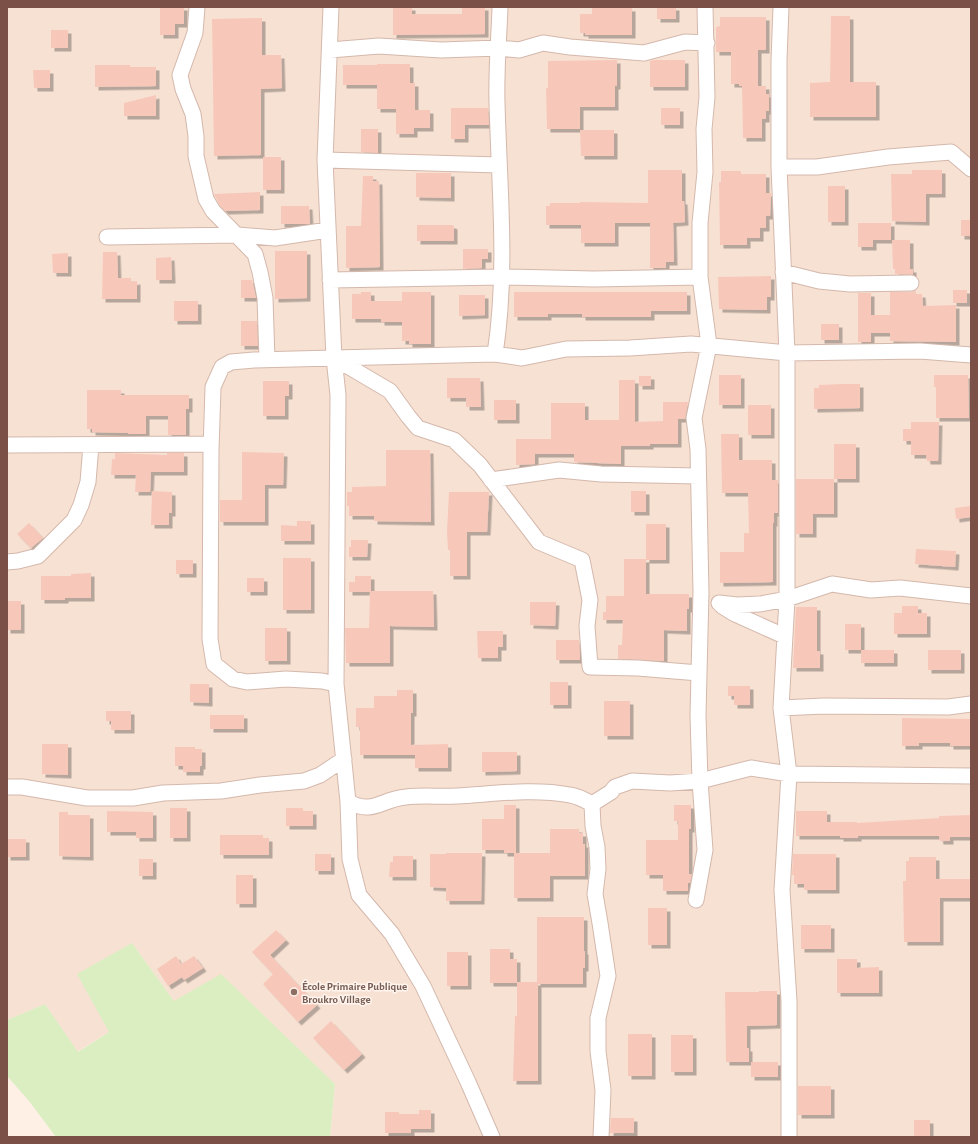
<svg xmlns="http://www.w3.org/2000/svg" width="978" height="1144" font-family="'Alegreya Sans',sans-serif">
  <defs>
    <filter id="shadow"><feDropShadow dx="3.5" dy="3.5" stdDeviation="0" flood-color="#0004"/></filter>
  </defs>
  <rect width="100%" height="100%" fill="#fef0e5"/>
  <path fill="#f7e1d3" d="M7,7H971V1137H330L335,1084L174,1001L132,943L109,1032L77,1052L45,1004L7,1020Z"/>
  <path fill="#dbeec2" d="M132,943L174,1001L221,974L335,1084L330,1137H56L29,1101L7,1076V1020L45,1004L78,1052L109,1032L77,974Z"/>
  <path fill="#f7c8ba" filter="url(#shadow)" d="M160,7H184V24H175V35H160Z
    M393,7H412V14H462V7H485V34L393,35Z
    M592,7L632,8V35H585V33H580V14H592Z
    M657,7H676V19H657Z
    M831,16H850V82H876V117H810V83L830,82Z
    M720,17H766V50H758V86H766V94H769V111H766V119H762V138H743L742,86H739V84H731V52H716V27L720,26Z
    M262,18V55H281L282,88L261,89V155L214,156L212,19Z
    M51,30H68V48H51Z
    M617,60V86H615V107H580V129H547L546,88H548V61Z
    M654,60H685V87H650V61Z
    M377,64H410V83H415V110H430V128H414V134H396V109H377V85H343V65H377Z
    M95,65H130V67H156V86L95,87Z
    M33,70H50V88H34Z
    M156,95V116H124V103Z
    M451,108H488L489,125H465V139H451Z
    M661,108H680V125H661Z
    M361,129H378V153L361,152Z
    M580,130H614V156H581Z
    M263,157H281V190H263Z
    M648,170H682V201H684L685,222L673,223L674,262H666V268H650V223H615V243H581V225H546V206H550V203H580V202L648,203Z
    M912,170H942V194H926V222L892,221L891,174H912Z
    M721,171H741V174H766V193H771L770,216H766V228H760V238H747V245H720L719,182H721Z
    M416,173H451V198L416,197Z
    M363,176H373V181H379L380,267L346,268V226H361Z
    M828,186H845V222H828Z
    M260,192V210L225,211L220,206L214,194Z
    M281,206H309L310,224H281Z
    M961,220H971V236H961Z
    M858,223H891V240H873V247H858Z
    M417,225H452L454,226V241H417Z
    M892,240H910V269H913V275L895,274V269H893Z
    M463,249H488V259H482V268L463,269Z
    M275,251H307V298L275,299Z
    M103,252H117L118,278H131V282L137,281V299H102Z
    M68,253V273H53L52,254Z
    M171,257L172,280H156V258Z
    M771,276V297H767V310L719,309L718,277Z
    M241,280H252L256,298H241Z
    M953,290H967V303H953Z
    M916,291V294H922L923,306L956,305V342L890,341V333H871V342H858V293H871V315H890V292H911Z
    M361,292H371V301H402V292H431V344H409V341H402V322H381V319H352V294H361Z
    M514,292H687V311H651V317H582V314H548V317H514Z
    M459,295H485V315L459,316Z
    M174,301H198V321H174Z
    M241,321H257L258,346H241Z
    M821,324H839V340H821Z
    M719,375H741V405H719Z
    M934,375H968L969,418H936V387H934Z
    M639,376H651V386H639Z
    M447,378H480L481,407H466V398H447Z
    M619,380H635V422L663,421V402H688L685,419H678V444H650V446H621V464L574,462V454H535V464L516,465V439H551V403H585V420H619Z
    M263,381H289V396H285V416H263Z
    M842,384H860V408L814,409V388H819V385Z
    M87,390H121V395H189V409H186V435H168V416H146V434H128V433L92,432V429H87Z
    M494,400H516V420H494Z
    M748,405H771V435H748Z
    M911,422H939L938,461H927L926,455H911V441H903V429H911Z
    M721,434H739V460H772V480H778V513H774V523H773V582L720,583V552H744V533H749L748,493H722Z
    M834,444H856V479H834Z
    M386,450H430L431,522L374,521V516H349V506H347V492H352V487L386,486Z
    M242,452L284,453L283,485H265V522H220V500H242Z
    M115,453L167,455V453H184V472H151L150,492H135L136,475H111L112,459H115Z
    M796,479H834V514H813V534H796Z
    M152,491L172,492V513H169V525H151Z
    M631,491H646V512H631Z
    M449,492H489L487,532H467V576H450V550H448L447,532Z
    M971,506V517L956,519L955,508Z
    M297,521H311V541H281V525L297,526Z
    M29,523L43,538L31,548L17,534Z
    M646,524H666V560H646V594H689V609H687V631L664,630V661L618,659V645H622L623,620H603V612H606V596H624V559H646Z
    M351,540H368L367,557H349V547H351Z
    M916,549L956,551L955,567L915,564Z
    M283,558H311V610H283Z
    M176,560H193V574H176Z
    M91,573V598H65V600H41V576H71V574Z
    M355,576H371V591H433L434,627L390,626V663H346L345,628H369L370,592H349V582H355Z
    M247,578H264V592H247Z
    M7,601H21V630H7Z
    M530,602H556L555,626L530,625Z
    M902,606H918V613H927V634H894V613H902Z
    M796,607H817V651H820V668H793Z
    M845,624H861V650H845Z
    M265,628H287V661H265Z
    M477,631H503V647H498V658H478Z
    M556,640H579L580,660H556Z
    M861,650H894V663H861Z
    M928,650H961V670H928Z
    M550,682H568V705H550Z
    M190,684H209V703L190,702Z
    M728,686H750V705H734V696H728Z
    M397,690H413V713H411V745L448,744V768H415V755H360V727H356V708H374V696H397Z
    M604,701H630V736H604Z
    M106,711H131V730H111V721H106Z
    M210,715H244V729H210Z
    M902,718L971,719V746H950V743H919V746H902Z
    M42,744H68V775L42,774Z
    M175,747H195V749H202V766H200V772H183V766H175Z
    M482,752H517V771L482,772Z
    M504,805H516V853H550V829H579V833H583V844H585V876H550V898H514V853H504V850H482V819H504Z
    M674,805H691V829H689V874H692L690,883H688V891H663V875H646V840H678V821H674Z
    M170,808H187V838H170Z
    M286,808H303V811H313V826H286Z
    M107,811L153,812V838H136V832H107Z
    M796,811H827V822H857V823L939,818V816L971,815V837H950V841H940L939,836H858V838H840V836H796Z
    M59,812H68V815H90V857L59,856Z
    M220,835H263V838H269V855H220Z
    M7,839H26V857H7Z
    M446,853H482L481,901H446V888L430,887V854H446Z
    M315,854H331V871H315Z
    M793,854H836V890H804V884H794V875H792Z
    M393,856H413V877H389L390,862H393Z
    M909,857H936V879H971V898H940V942H904L903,881H906V861H909Z
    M139,859H153V876H139Z
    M236,875H253V904H236Z
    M648,908H667V945H648Z
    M537,917H584V951H585V968H583V984H538V1081H513L515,1016H517V983H490V949H510V959H517V982H537Z
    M801,925H831V949H801Z
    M276,930L286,940L270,955L317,1005L298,1022L263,984L273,974L252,952Z
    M447,952H468V986H447Z
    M176,956L181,964L194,956L203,968L184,980L182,977L168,986L157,969Z
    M837,959H857V968L879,967V993H837Z
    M759,991H777V1025L747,1026V1048H749V1062H726L725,992H759Z
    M331,1021L362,1054L344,1070L313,1038Z
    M628,1034H652V1076H628Z
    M671,1035H693V1072H671Z
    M751,1062H778V1077H751Z
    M798,1086H831V1115H798Z
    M419,1110H431V1129H411V1133H385V1112H399V1114H419Z
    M611,1118H634V1133H610Z
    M914,1120H930V1137H914Z"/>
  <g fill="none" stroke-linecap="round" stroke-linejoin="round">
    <defs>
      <path id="minor" d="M197,7L195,33L180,75L183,89L193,114L196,136V156L206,199L213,211L255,254L260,272L265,298L267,360
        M331,7L325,160L334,358L338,395L336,684L348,802L350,859L359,895L392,934L423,986L468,1082L492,1137
        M781,7L779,60V167L787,353V599L781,708L789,774L782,890L789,1001V1137
        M330,50L379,46L441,50L499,48L519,50L543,43L570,47L644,53L685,42L707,43
        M325,160L499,165
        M779,167H817L888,157L951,152L971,169
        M107,237L238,235L275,238L328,230
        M783,272L819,281L850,284L911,283
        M330,280L503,277L594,279L700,277
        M495,354C508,270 499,186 497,102C496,70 499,38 500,7
        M334,358L390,391L408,416L418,428L454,440L480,465L539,542L582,560L590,600L587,626L590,667L638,668L699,673
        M7,445L211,444
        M491,480L559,470L601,474L698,476
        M7,562L18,561L38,556L74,520L81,505L88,482L91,445
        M719,603L737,605L760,604L787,599L832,584L871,590L900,588L971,596
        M722,606L735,614L784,636
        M336,684L322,681L286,679L247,682L233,679L214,664L210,639L211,451L213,387L222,367L231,362L254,360L495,354L522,358L566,349L630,348L691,344L787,353L920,351L971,355
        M781,708L824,706L948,707L971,704
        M7,787H22L87,798H133L163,793L221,791L260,785L304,781L320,775L344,759
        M348,802C374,815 381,799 406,797C423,795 440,797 457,796C494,794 533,788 570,795C577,796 585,800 592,804L611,792L615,787L632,781L670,783L700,781L751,768L789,774L971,776
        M592,804L593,826L597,847L598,869L595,894L600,923L608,976L598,1018V1051L603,1090L601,1137
        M696,900L705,850L700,781L698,715L701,592L698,449L694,418L709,345L700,277V223L705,172L704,129L707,97L705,7"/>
    </defs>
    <use href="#minor" stroke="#d4b8ac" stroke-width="17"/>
    <use href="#minor" stroke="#fff" stroke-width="15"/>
  </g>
  <circle fill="#8d6e63" stroke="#fff5ee" stroke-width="1.5" cx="294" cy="992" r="4"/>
  <g text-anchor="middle" stroke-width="3" stroke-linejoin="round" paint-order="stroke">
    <g font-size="11" font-weight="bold" fill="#785e54" stroke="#fff5ee" text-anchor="start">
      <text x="302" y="990">École Primaire Publique<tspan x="302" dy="13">Broukro Village</tspan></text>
    </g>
  </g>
  <rect width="978" height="1144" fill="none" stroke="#7b5147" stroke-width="16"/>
</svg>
